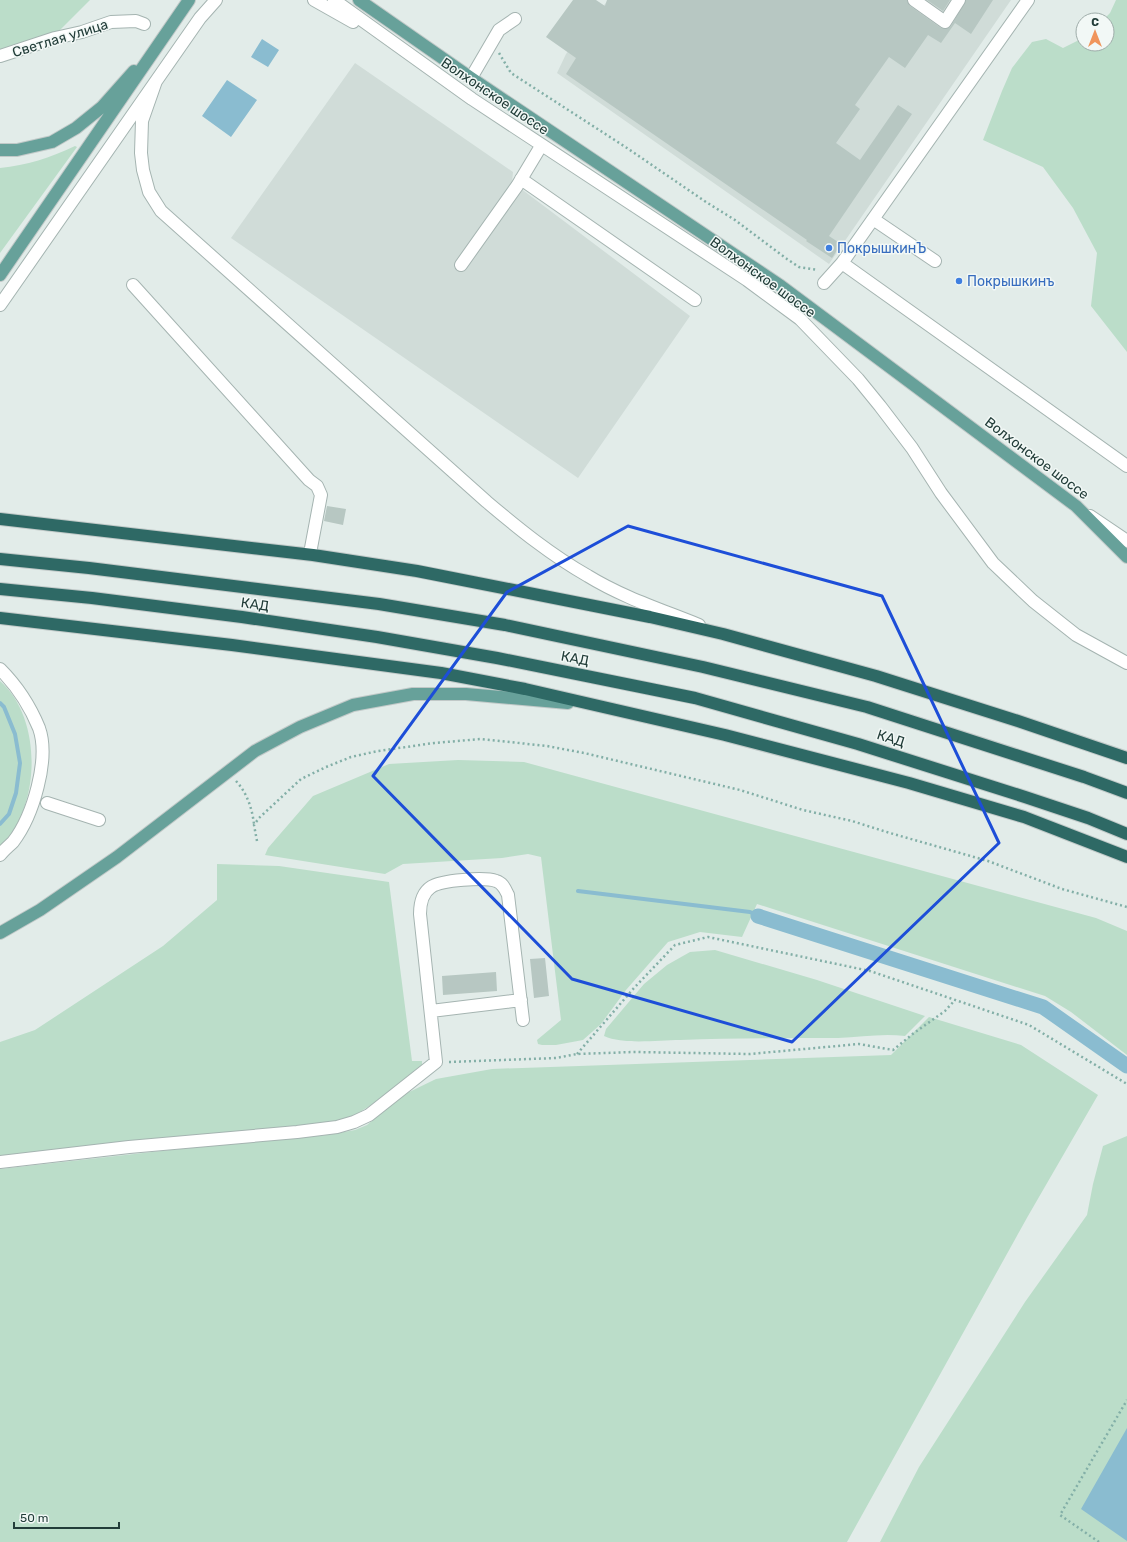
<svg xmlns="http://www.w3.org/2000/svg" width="1127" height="1542" font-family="Rubik,sans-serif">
  <rect width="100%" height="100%" fill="#e2ece9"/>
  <path fill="#d0dcd8" d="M608,0H1011L829,264L557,73L566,54Z
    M355,63L513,172L512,182L690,316L578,478L231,238Z"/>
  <path fill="#bbddc9" d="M0,0H90L57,33L0,53Z
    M1116,0H1127V352L1091,306L1097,253L1073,208L1043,167L983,140L1002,91L1012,68L1032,42L1046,39L1063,48L1083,38V44H1107V20H1103L1110,13Z
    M75,146L77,147L0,253V168C27,165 50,158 75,146Z
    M0,681C33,710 38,766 25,805C20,821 11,836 0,847Z
    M458,760L524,762L1096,918L1127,931V1055L1071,1012L1045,996L757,904L742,937L700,932L668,942L626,990L601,1024L583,1040L556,1045H542L538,1044L537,1040L561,1020L541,857L528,854L502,858L403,864L385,874L265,855L268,848L313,796L389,764Z
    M217,864L279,866L389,882L412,1061H422V1065C398,1083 366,1114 338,1122L0,1158V1042L35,1030L163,946L217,900Z
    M715,950L817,980L925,1016L905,1036C883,1033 861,1037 838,1038C785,1038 733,1038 680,1040C657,1040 624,1045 604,1036L606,1029L644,984L667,965L690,952Z
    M929,1017L1021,1045L1098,1095L1028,1216L847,1542H0V1169L170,1150L327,1135L355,1130L367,1125L403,1095L436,1079L492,1069L891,1055Z
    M1127,1136V1542H880L919,1467L1025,1302L1087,1215L1093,1184L1103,1146Z"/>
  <path fill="#8abcd0" d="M262,39L279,50L268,67L251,57Z
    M227,80L257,100L231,137L202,116Z
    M1127,1428V1541L1081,1509Z"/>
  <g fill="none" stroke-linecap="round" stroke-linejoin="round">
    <path stroke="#8abcd0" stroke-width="4" d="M0,703L4,707L15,734L20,763L16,793L9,814L0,824
      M578,891L750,912L758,916"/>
    <path stroke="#8abcd0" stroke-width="15" d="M758,916L1043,1007L1127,1066"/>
  </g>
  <path fill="#b7c7c2" d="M573,0H596L605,6L607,0H907L910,6L941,28L945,29L951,26L966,0H993L971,34L955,23L941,43L928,35L905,68L889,57L855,105L860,109L836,143L860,160L898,105L912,114L829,236L841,244L832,258L806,241L807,240L566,74L576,58L546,37Z
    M927,0H950L943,11Z
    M327,506L346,509L343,525L324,521Z
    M545,958L549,996L534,998L530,959Z
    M496,972L497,991L443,995L442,976Z"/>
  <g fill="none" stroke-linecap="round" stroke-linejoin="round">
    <defs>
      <path id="minor" d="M314,0L353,22
        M334,0L472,99L747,280L800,319L858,379L880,406L912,448L941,493L993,563L1033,601L1076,635L1127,663
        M914,0L945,22L959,0
        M0,56L55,38L82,32L111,22L136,21L144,24
        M471,78L499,30L515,19
        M156,81L142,121L141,153L143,170L149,192L161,211L487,502C519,529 551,555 588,576C622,597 662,610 699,625
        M521,179L695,300
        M873,219L935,261
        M842,263L1127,466
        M461,265L517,186L541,146
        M824,283L842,263L1028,0
        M133,285L309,480L317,486L321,495L311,548
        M0,305L200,18L216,0
        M1090,516L1127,541
        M0,669C17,686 30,706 39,728C50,759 33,816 13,842C9,846 4,850 0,855
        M47,803L99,820
        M431,1011L521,1000
        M0,1162L129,1147L297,1132L337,1127L354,1122L369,1115L436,1062L420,914C420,904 422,893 431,887C441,880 485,877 496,881C503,883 505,889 508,895L523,1020"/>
      <path id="major" d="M359,0L471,78L781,286L1076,506L1127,557
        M0,150H17L52,142L76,128L102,107L134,71
        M0,275L189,0
        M0,933L40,910L117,857L255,751L300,727L353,705L413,694H466L568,703"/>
      <path id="highway" d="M0,519L313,555L417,571L650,617L723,634L876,676L1018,721L1127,758
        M0,559L89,568L379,604L505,625L703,667L867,707L1084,777L1127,793
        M0,589L92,598L242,617L377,637L497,658L695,698L858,744L1025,797L1088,818L1127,834
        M0,618L232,645L441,673L525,689L725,735L909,783L1024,817L1127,857"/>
    </defs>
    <use href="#minor" stroke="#a5b4b1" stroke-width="14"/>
    <use href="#major" stroke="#c1c9c8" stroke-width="14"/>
    <use href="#highway" stroke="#c1c9c8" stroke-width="14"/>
    <path stroke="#83afa7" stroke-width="2.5" stroke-dasharray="2 3" stroke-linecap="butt" d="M499,53L511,73L627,148L706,202L735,220L787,259L799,267L818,270
      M236,781C247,793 252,808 254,824
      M257,841L254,825L259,818L301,779L326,767L351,757L378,751L434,743L481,739L547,746L584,753L740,790L803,810L852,821L890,833L988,861L1062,889L1127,907
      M577,1054L634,988L675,945L708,937L870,971L1029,1025L1127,1084
      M449,1062L556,1058L577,1054L634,1052L750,1054L859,1044L893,1050L914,1033L945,1011L955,1000
      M1099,1542L1060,1515L1127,1400"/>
    <use href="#minor" stroke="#fff" stroke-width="12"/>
    <use href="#major" stroke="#67a19a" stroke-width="12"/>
    <use href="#highway" stroke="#2e6965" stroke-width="12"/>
  </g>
  <path fill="none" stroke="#1d4ed8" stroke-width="3" stroke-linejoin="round" d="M628,526L882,596L999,843L792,1042L572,979L373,776L507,592Z"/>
  <g fill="#3f7fe0" stroke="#f2f8f6" stroke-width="1.5">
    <circle cx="829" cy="248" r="4"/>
    <circle cx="959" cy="281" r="4"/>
  </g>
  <g text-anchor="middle" stroke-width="3" stroke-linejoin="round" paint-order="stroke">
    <g font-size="14" fill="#223d39" stroke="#f2f8f6">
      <text transform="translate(60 38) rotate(-17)" y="5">Светлая улица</text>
      <text transform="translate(495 96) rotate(34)" y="5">Волхонское шоссе</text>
      <text transform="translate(763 277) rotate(36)" y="5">Волхонское шоссе</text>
      <text transform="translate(1037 458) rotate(37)" y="5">Волхонское шоссе</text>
      <text transform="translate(255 604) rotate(8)" y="5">КАД</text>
      <text transform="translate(575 658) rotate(11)" y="5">КАД</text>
      <text transform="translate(891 738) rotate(18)" y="5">КАД</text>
    </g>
    <g font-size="14" fill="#366cbe" stroke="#f2f8f6" text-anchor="start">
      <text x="837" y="253">ПокрышкинЪ</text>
      <text x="967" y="286">Покрышкинъ</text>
    </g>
  </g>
  <g transform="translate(1095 32)"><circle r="19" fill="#f2f8f6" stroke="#9fadaa"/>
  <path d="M0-3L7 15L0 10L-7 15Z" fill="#f0955c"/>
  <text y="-6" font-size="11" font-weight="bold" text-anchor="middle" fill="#223d39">С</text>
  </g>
  <path d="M14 1522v6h105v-6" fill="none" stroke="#223d39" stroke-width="2"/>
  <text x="20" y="1522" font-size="12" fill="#223d39" stroke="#f2f8f6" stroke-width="3" paint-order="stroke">50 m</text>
</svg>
